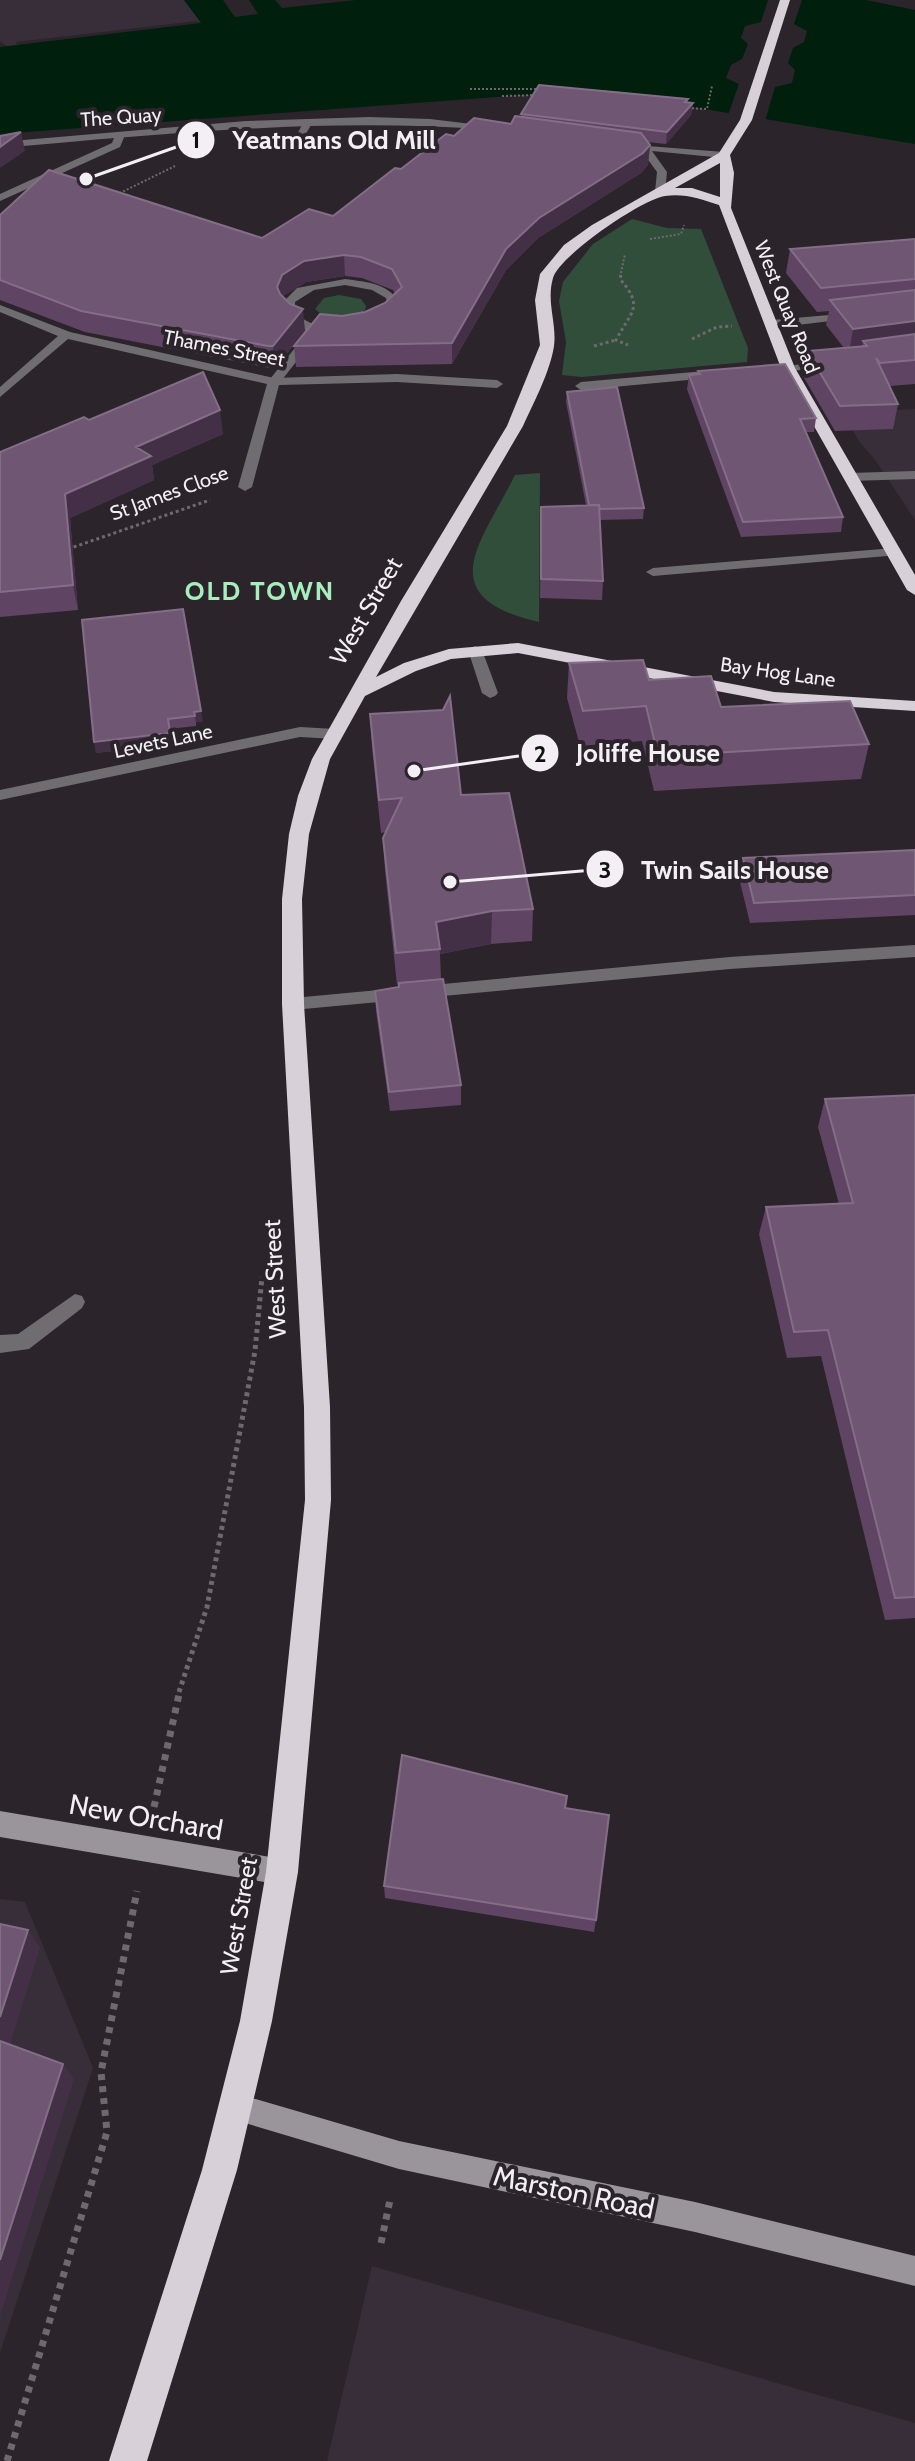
<svg xmlns="http://www.w3.org/2000/svg" width="915" height="2461" font-family="Cabin,sans-serif">
  <rect width="100%" height="100%" fill="#2b252b"/>
  <path fill="#382e39" d="M0,0H184L202,23L196,21L16,42L17,46L8,47L0,41Z
    M915,409V520L876,461L859,441L842,412Z
    M0,1899L25,1902L93,2068L0,2353Z
    M372,2266L915,2423V2461H327Z"/>
  <path fill="#314e3a" d="M632,219L667,228L701,229L748,348L747,362L582,377L562,375L566,342L559,301L563,282L593,244Z
    M339,295L361,299L366,306L365,310C352,320 327,321 315,309L324,298Z
    M540,473L539,622C429,597 482,542 515,475Z"/>
  <path fill="#011f0d" d="M184,0H223L235,17L258,14L249,0H275L282,8L356,0H866L915,10V144L674,104L549,93L0,134V47L201,23Z"/>
  <path fill="#2b252b" d="M768,0H802L794,24L807,31L804,42L793,48L788,63L795,70L792,83L775,87L765,121L728,115L739,84L726,78L731,65L742,59L748,44L741,38L745,26L761,22Z"/>
  <g fill="none" stroke-linecap="round" stroke-linejoin="round">
    <path stroke="#6f696f" stroke-width="2" stroke-dasharray="2 2" stroke-linecap="butt" d="M470,89H544
      M601,91L631,94
      M502,96L540,95
      M688,108L707,109L712,86
      M116,195L175,166
      M650,239L681,234L684,225
      M620,277L625,254"/>
    <path stroke="#6f696f" stroke-width="3" stroke-dasharray="3 3" stroke-linecap="butt" d="M621,275L620,279C644,307 632,310 616,340L628,345
      M692,339L717,327L732,326
      M594,346L616,340
      M68,549L210,500"/>
    <path stroke="#6f696f" stroke-width="5" stroke-dasharray="4 4" stroke-linecap="butt" d="M179,1692L207,1607L255,1351L262,1277"/>
    <path stroke="#6f696f" stroke-width="7" stroke-dasharray="6 6" stroke-linecap="butt" d="M154,1807L180,1690
      M381,2243L390,2200
      M7,2461L107,2132L101,2072L137,1891"/>
    <path fill="#706d71" fill-rule="evenodd" d="M304,121L312,123L297,150H289Z
      M116,133L125,135L120,147L0,201V194L112,143Z
      M345,279C366,282 392,283 400,306C378,338 309,347 284,315V301L297,288ZM345,285L372,290L386,298L388,306C370,332 316,336 295,312V302L314,290Z
      M852,313L856,314V318L772,328L766,324L772,320Z
      M307,333L317,335L278,385H270V379Z
      M832,357L838,361L836,364L788,372L782,368Z
      M915,471V479L850,481L843,477L850,473Z
      M894,548L901,552L899,555L653,576L646,572L653,568Z
      M475,646L482,650L498,693L495,696L490,698L482,693L468,650Z
      M915,945V957L730,969L293,1010L284,1004L293,998L730,957Z"/>
    <path fill="#706d71" fill-rule="evenodd" d="M369,117L430,119L496,127L491,130C326,117 164,134 0,148V142L246,121Z
      M622,144L724,152L729,155L724,158L652,151L667,172L665,192L660,195L655,192L657,172L641,150L622,148Z
      M0,305L70,332L274,378L397,374L497,380L503,384L497,388L397,382L279,385L252,487L245,491L238,487L267,384L68,339L0,397V387L58,336L0,312Z
      M716,370L722,374L720,377L581,390L575,386L581,382Z
      M300,727L335,729L343,734L335,739L300,737L0,800V790Z
      M75,1294L82,1296L85,1302L82,1308L29,1349L0,1353V1335L18,1334Z"/>
    <path fill="#9a959b" fill-rule="evenodd" d="M0,1811L282,1859L291,1863L295,1872L291,1881L282,1885L0,1837Z
      M235,2093L399,2141L695,2202L915,2256V2286L695,2232L399,2169L225,2117L221,2107L225,2097Z"/>
    <path fill="#d8d0d9" fill-rule="evenodd" d="M780,0H790L752,120L730,155L734,173L731,208L795,368L915,575V595L907,590L781,368L719,205C701,199 684,193 665,196C642,199 559,256 553,278C546,302 557,323 554,346C550,372 534,402 523,426L376,677L404,663L449,649L518,643L774,692L915,701V711L774,702L518,653L451,659L416,671L365,696L330,759L309,834L302,899L304,1004L330,1407L331,1500L298,1872L272,2021L237,2170L147,2461H109L202,2170L240,2021L266,1872L305,1500L304,1407L282,1004V899L289,834L298,796L312,759L401,601L507,426L540,345L535,300L540,274L564,245L592,225L719,153L740,120ZM720,163V197L692,188H675Z"/>
  </g>
  <path fill="#5f4463" d="M688,99V102L693,103L691,115L666,144L647,142L650,145L648,165L641,173L538,238L506,270L452,364L296,367L294,346L342,316L365,312L385,303L395,294L393,290L362,278L345,276L306,282L283,296L305,331L275,368H270L85,332L0,300V215L262,238L333,216L401,169L454,136L511,124L521,117V114Z
    M915,239V384L890,386L898,404L893,429L835,431L803,376L807,351L844,348L826,325L829,311L817,312L786,273L790,249Z
    M698,371L816,418L814,432H806L843,517L841,532L741,537L687,389L689,375L698,374Z
    M567,392L644,508L643,519L600,520L603,581L602,600L540,598L541,507L586,505L566,402Z
    M89,420L223,434L152,465L154,480L70,518L78,610L0,617V452Z
    M82,620L203,722H196V726L169,729L172,744L96,753Z
    M569,663L649,680L721,707L869,744L861,779L654,791L642,741L580,746L567,698Z
    M370,714L461,795L533,909L532,941L491,944L440,954L441,979L461,1085V1105L390,1111L376,1011L375,991L399,987V985H397L385,870L383,838L386,832L381,833L372,747Z
    M915,850V915L750,923L739,878L743,858Z
    M915,1095V1618L885,1620L821,1356L787,1358L759,1234L766,1207L839,1204L818,1127L825,1099Z
    M566,1808L596,1920L594,1932L385,1898L384,1886Z"/>
  <path fill="#443046" d="M688,99L687,110L693,103L691,115L666,144L667,132Z
    M21,132L25,151L0,168V147Z
    M650,145L648,165L641,173L538,238L506,270L452,364V343L506,249L539,218Z
    M344,255L345,276L306,282L283,296L279,308L277,287L282,275L304,261Z
    M303,309L305,331L275,368L273,346Z
    M915,321V345L867,346L863,341L861,352L849,353L853,329Z
    M220,410L223,434L152,465L154,480L70,518L78,610L73,585L65,494L136,447Z
    M201,711L203,722H196L194,712Z
    M170,733L172,744L96,753L94,742Z
    M492,911L491,944L440,954L436,922Z
    M28,1930L40,1948L7,2054L0,2046V2017Z
    M63,2064L74,2079L0,2316V2260Z"/>
  <path fill="#6f5673" stroke="#846e87" stroke-width="2" d="M539,85L688,99L685,102L693,103L667,132L521,114Z
    M515,116L641,133L650,145L643,153L539,218L506,249L452,343L294,346L320,314L342,316L365,312L385,303L402,287L392,269L361,257L344,255L304,261L282,275L277,287L280,294L290,304L303,309L273,346H268L81,311L0,280V215L49,170L262,238L309,209L333,216L395,168L401,169L446,134L454,136L474,118L511,124Z
    M21,132L0,147V136Z
    M915,239V279L821,288L790,249Z
    M915,290V321L853,329L830,300Z
    M915,334V360L880,363L876,358L898,404L840,406L807,351L867,346L863,341Z
    M785,364L816,418L800,419L843,517L743,522L689,375L700,374L698,371Z
    M203,372L220,410L136,447L151,456L65,494L73,585L0,592V452L84,417L89,420Z
    M617,387L644,508L600,509L599,505H589L567,392Z
    M599,505L603,581L541,579V507Z
    M183,609L201,711L194,712L195,716L168,719L170,733L94,742L82,620Z
    M643,660L649,680L711,676L721,707L850,701L869,744L658,756L646,706L583,711L569,663Z
    M450,696L461,795L509,793L533,909L492,911L436,922L440,949L396,953L383,838L402,798L379,800L370,714L443,710Z
    M915,850V895L754,903L743,858Z
    M443,979L461,1085L389,1092L375,991L399,987V983Z
    M915,1095V1597L895,1598L828,1330L794,1332L766,1207L853,1203L825,1099Z
    M402,1755L567,1796L565,1808L609,1815L596,1920L384,1886Z
    M0,1924L28,1930L0,2017Z
    M0,2041L63,2064L0,2260Z"/>
  <g text-anchor="middle" stroke-width="8" stroke-linejoin="round" paint-order="stroke">
    <g font-size="20" fill="#f3eff4" stroke="#2b252b">
      <text transform="translate(121 117) rotate(-4)" y="7">The Quay</text>
      <text transform="translate(787 307) rotate(68)" y="7">West Quay Road</text>
      <text transform="translate(224 348) rotate(11)" y="7">Thames Street</text>
      <text transform="translate(169 493) rotate(-20)" y="7">St James Close</text>
      <text transform="translate(778 672) rotate(8)" y="7">Bay Hog Lane</text>
      <text transform="translate(163 741) rotate(-12)" y="7">Levets Lane</text>
    </g>
    <g font-size="24" fill="#f3eff4" stroke="#2b252b">
      <text transform="translate(366 611) rotate(-60)" y="8">West Street</text>
      <text transform="translate(275 1279) rotate(-93)" y="8">West Street</text>
      <text transform="translate(239 1916) rotate(-80)" y="8">West Street</text>
    </g>
    <g font-size="26" font-weight="bold" letter-spacing="2" fill="#a6efbd" stroke="#2b252b">
      <text x="260" y="600">OLD TOWN</text>
    </g>
    <g font-size="28" fill="#f3eff4" stroke="#2b252b">
      <text transform="translate(146 1817) rotate(10)" y="10">New Orchard</text>
      <text transform="translate(574 2192) rotate(12)" y="10">Marston Road</text>
    </g>
  </g>
  <path fill="none" stroke="#f3eff4" stroke-width="3" d="M86 179L196 140M414 771L540 753M450 882L605 869"/>
  <g fill="#f3eff4" stroke="#2b252b" stroke-width="3">
    <circle cx="86" cy="179" r="8"/>
    <circle cx="414" cy="771" r="8"/>
    <circle cx="450" cy="882" r="8"/>
    <circle cx="196" cy="140" r="20"/>
    <circle cx="540" cy="753" r="20"/>
    <circle cx="605" cy="869" r="20"/>
  </g>
  <g font-size="24" text-anchor="middle" font-weight="bold" fill="#111">
    <text x="196" y="148">1</text>
    <text x="540" y="762">2</text>
    <text x="605" y="878">3</text>
  </g>
  <g font-size="26" text-anchor="middle" font-weight="bold" fill="#f3eff4" stroke="#2b252b" stroke-width="8" stroke-linejoin="round" paint-order="stroke">
    <text x="334" y="149">Yeatmans Old Mill</text>
    <text x="648" y="762">Joliffe House</text>
    <text x="735" y="879">Twin Sails House</text>
  </g>
</svg>
